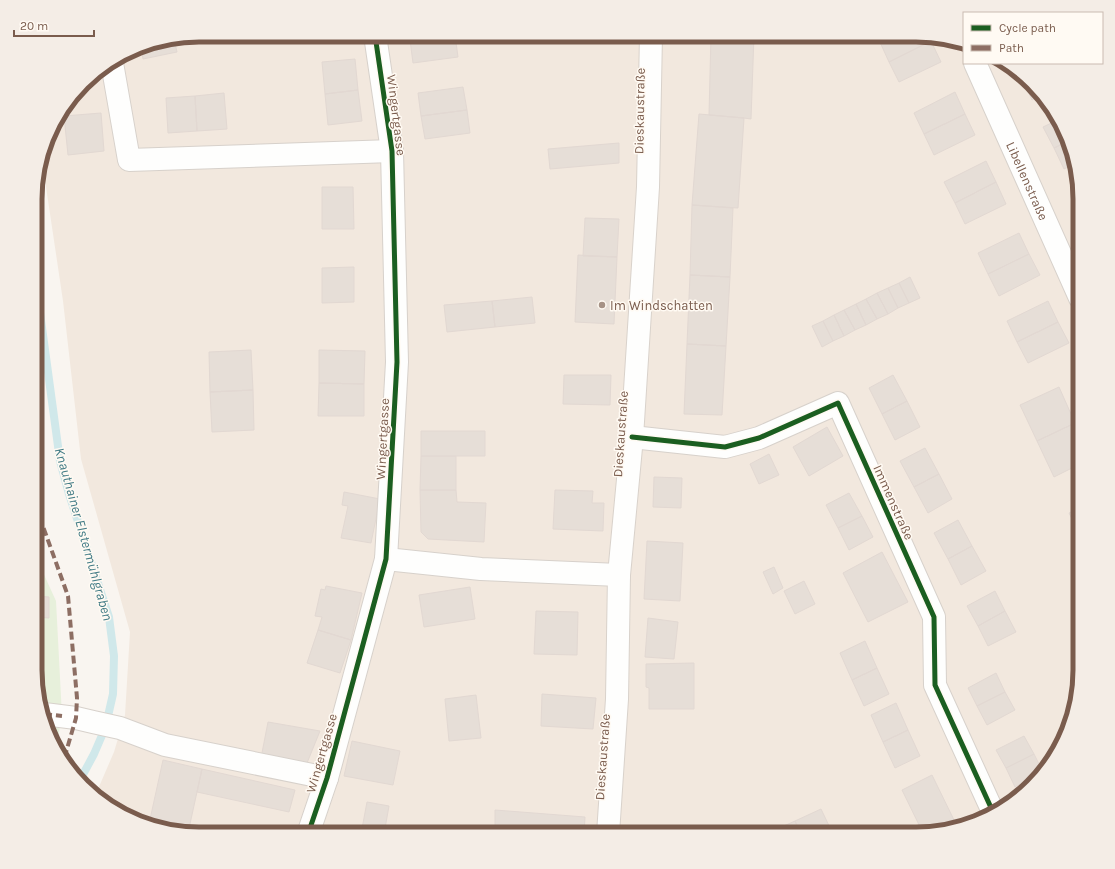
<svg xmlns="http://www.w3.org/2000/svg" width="1115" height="869" font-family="Karla,sans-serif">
  <rect width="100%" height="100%" fill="#f9f5f0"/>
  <path fill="#f2e8de" d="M199,35H926L964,44V63H1004L1024,76L1063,127L1080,199V681L1067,733L1039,778L979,821L916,834H189L136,821L95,796L114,752L125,715L130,632L81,459L63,301L42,160L57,117L91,76L146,44Z"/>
  <path fill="#e7f0db" d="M36,557L56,601L62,716L56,748L52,742L35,681Z"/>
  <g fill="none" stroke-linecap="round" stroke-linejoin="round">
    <path stroke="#d0e8ea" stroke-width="8" d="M36,283L60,461L69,494L109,617L114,656L113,694L108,716L103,733L94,754L80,780"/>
  </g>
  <path fill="#e6ded7" stroke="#e2d8d2" d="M409,35H444L410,40Z
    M444,35H455L458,57L413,63L410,40Z
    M711,35H754L751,119L744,118L709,115Z
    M889,35H926L931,41L889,62L879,40Z
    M174,39L177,52L143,59L141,47L146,44Z
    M931,41L941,62L899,82L889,62Z
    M355,59L358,90L325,94L322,62Z
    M1025,77L1040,96L1032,100L1022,78Z
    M463,87L467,110L421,116L418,93Z
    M358,90L362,121L328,125L325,94Z
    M955,92L965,114L924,134L914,113Z
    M224,93L227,129L197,131L195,96Z
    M195,96L197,131L168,133L166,98Z
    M467,110L470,133L425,139L421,116Z
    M101,113L104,151L68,155L64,116Z
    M699,114L744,118L738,208L692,205Z
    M965,114L975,135L934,155L924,134Z
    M1058,120L1063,127L1067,142L1054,148L1043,127Z
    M1067,142L1072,165L1064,169L1054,148Z
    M619,143V163L550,169L548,149Z
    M986,161L996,182L955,203L944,182Z
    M996,182L1006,204L965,224L955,203Z
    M322,187H353L354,229H322Z
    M1079,194L1080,199V211L1073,197Z
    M692,205L733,208L730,277L690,275Z
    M585,218L619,219L617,257L583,256Z
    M1019,233L1029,254L988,274L978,253Z
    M1029,254L1040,275L999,296L988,274Z
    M578,255L617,257L614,324L575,322Z
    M354,267V302L322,303V268Z
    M690,275L730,277L726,346L687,344Z
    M910,277L920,298L909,303L899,283Z
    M899,283L909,303L898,308L888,288Z
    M888,288L898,308L888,314L877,293Z
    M877,293L888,314L877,319L866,299Z
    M532,297L535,323L495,327L492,301Z
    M866,299L877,319L866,325L856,304Z
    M492,301L495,327L447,332L444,305Z
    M1048,301L1058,322L1017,342L1007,321Z
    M856,304L866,325L855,330L844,310Z
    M844,310L855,330L844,336L834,315Z
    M834,315L844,336L833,341L823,321Z
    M823,321L833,341L822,347L812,326Z
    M1058,322L1069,343L1028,363L1017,342Z
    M687,344L726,346L722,415L684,414Z
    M251,350L253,390L210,392L209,352Z
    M319,350L365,351L364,384L319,383Z
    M564,375H611L610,405L563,404Z
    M893,375L907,401L882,414L869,388Z
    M319,383L364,384V416H318Z
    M1059,387L1075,423L1037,441L1020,405Z
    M253,390L254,430L212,432L210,392Z
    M907,401L920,427L895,440L882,414Z
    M1075,423L1080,432V464L1054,477L1037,441Z
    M827,427L843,456L809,476L793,447Z
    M421,431H485V456H421Z
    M925,448L939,474L914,487L900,461Z
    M769,454L779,475L759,484L750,464Z
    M421,456H456V490H420Z
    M939,474L952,499L928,513L914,487Z
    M654,477L682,478L681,508L653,507Z
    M420,490H456L457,502L486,503L484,542L428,539L421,532Z
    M555,490L593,491L592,503H604L603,531L553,529Z
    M344,492L380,499L371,543L341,538L348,506L342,505Z
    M849,493L862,516L838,528L826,505Z
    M1080,508V535L1069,513Z
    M862,516L873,537L849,550L838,528Z
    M958,520L972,546L948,559L934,533Z
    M647,541L683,543L680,601L644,599Z
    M972,546L986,571L961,585L948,559Z
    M882,552L908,602L868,622L843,573Z
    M774,567L783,588L773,594L763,572Z
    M804,581L815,604L795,614L784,591Z
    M326,586L362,593L351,640L318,630L322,617L315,616L321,589L325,590Z
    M470,587L475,619L424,627L419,595Z
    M995,591L1005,611L978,626L967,606Z
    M36,596L49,597V618L36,617Z
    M536,611L578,612L577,655L534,654Z
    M1005,611L1016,632L988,646L978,626Z
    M648,618L678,622L674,659L645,657Z
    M318,630L351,640L340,673L307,663Z
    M865,641L877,668L852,680L840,653Z
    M694,663V709H649V688L646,687V664Z
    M877,668L889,694L864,706L852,680Z
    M996,673L1005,692L977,706L968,688Z
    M1005,692L1015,710L987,725L977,706Z
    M542,694L596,698L593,729L541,726Z
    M476,695L481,738L449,741L445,699Z
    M896,703L908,730L883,742L871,715Z
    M268,722L320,731L307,763L261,758Z
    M908,730L920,756L895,768L883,742Z
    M1024,736L1034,754L1006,768L996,750Z
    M352,741L400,751L393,785L344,776Z
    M1034,754L1043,772L1015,787L1006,768Z
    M163,760L202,769L188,833L149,824Z
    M202,769L295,790L289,812L197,792Z
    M932,775L955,822L938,830L923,833L902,790Z
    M367,802L389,806L384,834H361Z
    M821,809L833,834H801L795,821Z
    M495,810L585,817L584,834H495Z
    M795,821L801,834H769L768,833Z"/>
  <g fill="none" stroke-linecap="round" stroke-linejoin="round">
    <defs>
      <g id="minor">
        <path d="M112,63L129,160L392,151"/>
        <path id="s1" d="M975,63L1080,298"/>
        <path d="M632,437L725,447L759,438L838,403L934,617L935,685L993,812"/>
        <path d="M386,559L481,569L619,575"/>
        <path d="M44,714L76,718L93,722L120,728L165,745L327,778"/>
        <path d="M308,834L327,778L386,559L397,362L392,151L375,35"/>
      </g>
      <path id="secondary" d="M608,834L617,699L619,575L632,437L648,187L651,35"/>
    </defs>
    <use href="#minor" stroke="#d7d1cb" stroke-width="24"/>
    <use href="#secondary" stroke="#d9d2cb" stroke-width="24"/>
    <use href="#minor" stroke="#fefefd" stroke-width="22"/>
    <use href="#secondary" stroke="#fefefd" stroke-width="22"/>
    <path stroke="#8d6e63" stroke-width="4" stroke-dasharray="8 4" stroke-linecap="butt" d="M36,493L40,518L68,596L77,698L76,718L64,759
      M44,714L62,716"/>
    <defs>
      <path id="cycleway" d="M632,437L725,447L759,438L838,403L934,617L935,685L993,812
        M308,834L327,778L386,559L397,362L392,151L375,35"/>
    </defs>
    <use href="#cycleway" stroke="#fffaf3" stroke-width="8"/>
    <use href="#cycleway" stroke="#1b5e20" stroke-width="5"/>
  </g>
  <circle fill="#a69286" stroke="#fffaf3" stroke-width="1.5" cx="602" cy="305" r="4"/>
  <g text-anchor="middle" stroke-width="3" stroke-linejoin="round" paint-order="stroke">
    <g font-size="13" fill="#7a5c4d" stroke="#fffaf3">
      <text transform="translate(639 111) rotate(-89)" y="5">Dieskaustraße</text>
      <text transform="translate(397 115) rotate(83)" y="5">Wingertgasse</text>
      <text dy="5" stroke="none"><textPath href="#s1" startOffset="129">Libellenstraße</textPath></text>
      <text transform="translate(620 434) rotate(-86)" y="5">Dieskaustraße</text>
      <text transform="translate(382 439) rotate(-87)" y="5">Wingertgasse</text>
      <text transform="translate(894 502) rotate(66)" y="5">Immenstraße</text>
      <text transform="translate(321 753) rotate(-74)" y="5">Wingertgasse</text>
      <text transform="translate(602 757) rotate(-86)" y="5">Dieskaustraße</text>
    </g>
    <g font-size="13" fill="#7a5c4d" stroke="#fffaf3" text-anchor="start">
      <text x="610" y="310">Im Windschatten</text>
    </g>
    <g font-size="14" font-style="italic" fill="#437c86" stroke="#fffaf3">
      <text transform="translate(84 534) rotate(74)" y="5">Knauthainer Elstermühlgraben</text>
    </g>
  </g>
  <path d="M0 0H1115V869H0ZM199 42H916A157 157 0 0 1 1073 199V670A157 157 0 0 1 916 827H199A157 157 0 0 1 42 670V199A157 157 0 0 1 199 42Z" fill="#f4ede6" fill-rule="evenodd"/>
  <path fill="none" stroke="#7a5c4d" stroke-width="5" d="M199 42H916A157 157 0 0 1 1073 199V670A157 157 0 0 1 916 827H199A157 157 0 0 1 42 670V199A157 157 0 0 1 199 42Z"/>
  <rect x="963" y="12" width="140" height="52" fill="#fffaf3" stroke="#cabbb1"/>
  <rect x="971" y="25" width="20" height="6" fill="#1b5e20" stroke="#cabbb1"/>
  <text x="999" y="32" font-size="12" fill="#7a5c4d">Cycle path</text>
  <rect x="971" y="45" width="20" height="6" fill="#8d6e63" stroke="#cabbb1"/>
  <text x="999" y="52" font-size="12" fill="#7a5c4d">Path</text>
  <path d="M14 30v6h80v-6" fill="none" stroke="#7a5c4d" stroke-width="2"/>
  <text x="20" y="30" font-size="12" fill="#7a5c4d" stroke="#fffaf3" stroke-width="3" paint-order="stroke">20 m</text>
</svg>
